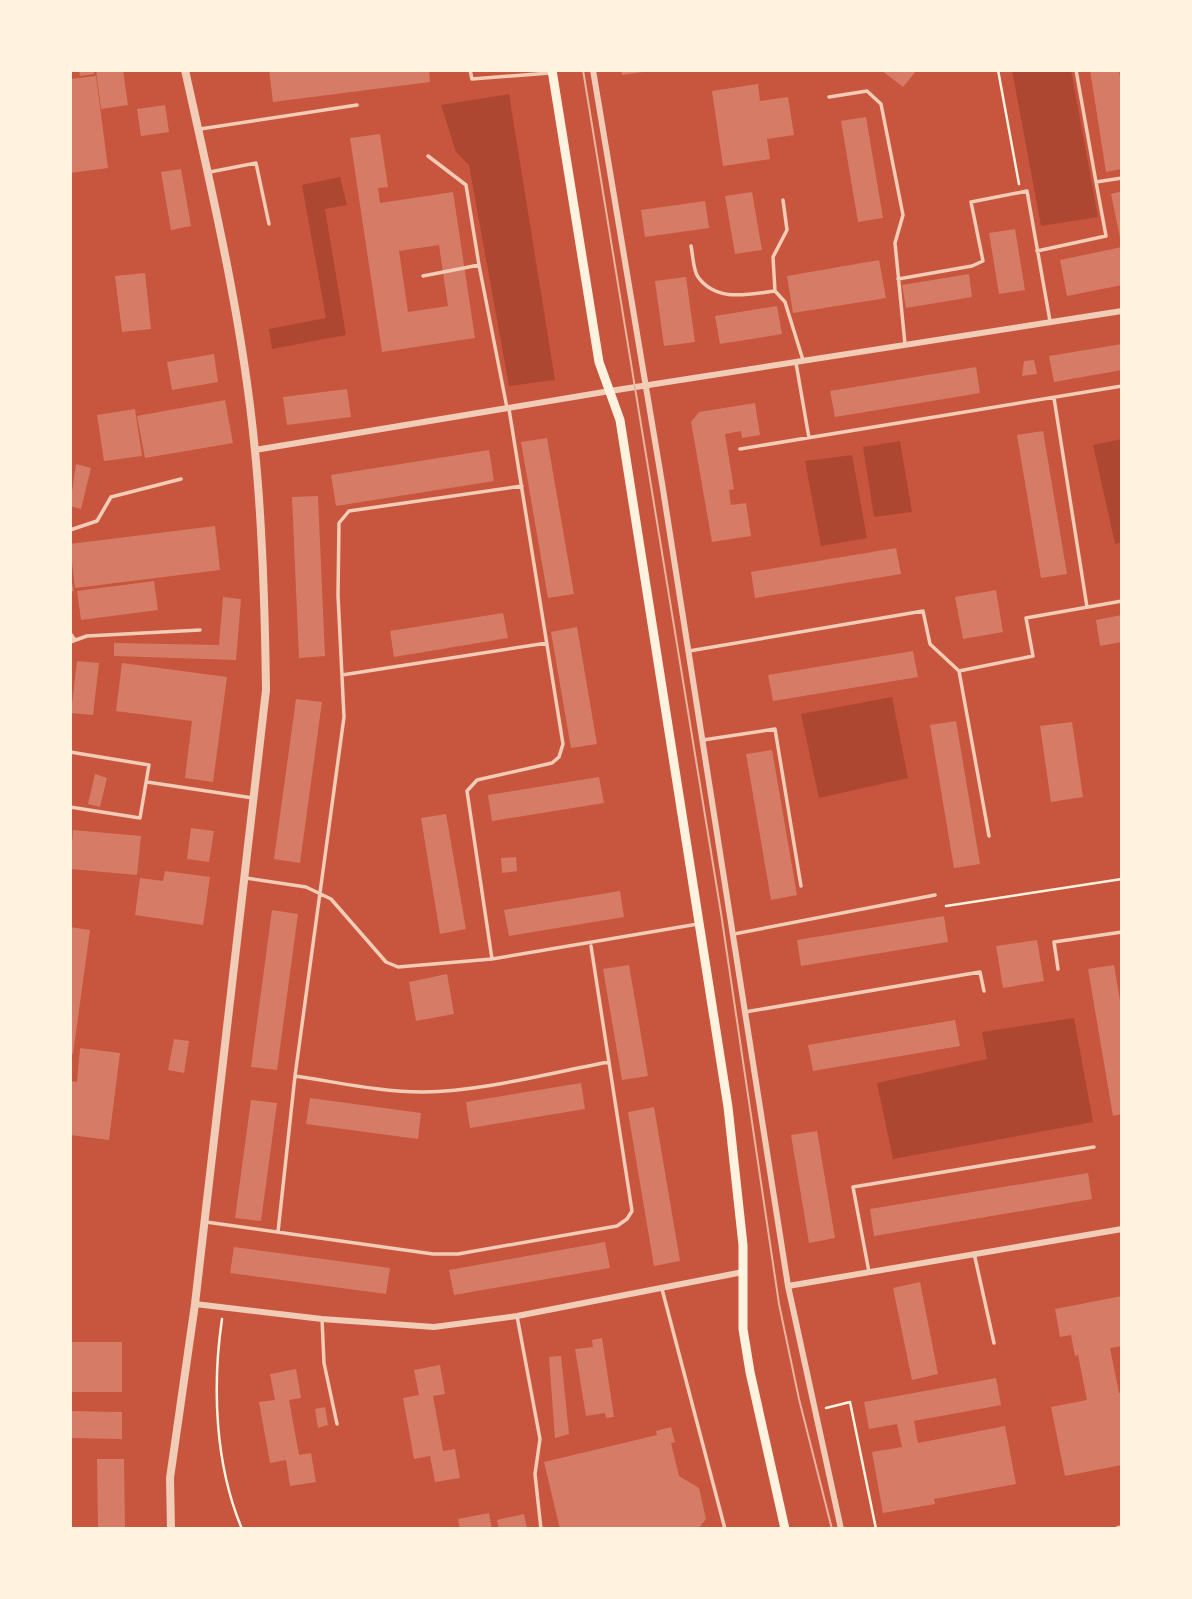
<svg xmlns="http://www.w3.org/2000/svg" width="1192" height="1599" font-family="'DejaVu Sans',sans-serif">
  <rect width="100%" height="100%" fill="#c8553d"/>
  <path fill="#ae4732" d="M1012,70H1071L1098,217L1041,226Z
    M509,94L555,380L509,386L469,165L456,152L441,105Z
    M340,177L347,205L325,209L346,335L272,349L269,329L326,318L302,185Z
    M1122,439V542L1115,544L1093,445Z
    M900,441L912,512L874,517L863,447Z
    M852,455L867,538L821,546L805,461Z
    M892,697L908,778L819,798L801,714Z
    M1074,1018L1093,1122L893,1159L877,1083L987,1059L982,1032Z"/>
  <path fill="#d67c66" fill-rule="evenodd" d="M79,70H94V74L80,76Z
    M96,70H123L128,105L101,109Z
    M269,70H429L430,82L273,102Z
    M621,70H643V72L622,75Z
    M881,70H917L903,87Z
    M1090,70H1119L1122,91V169L1106,172Z
    M96,76L108,168L70,173V79Z
    M758,84L760,101L788,97L794,135L767,139L770,159L723,166L712,91Z
    M165,105L169,132L141,136L137,109Z
    M866,117L883,218L858,222L841,121Z
    M380,134L388,187L378,188L380,203L453,192L475,338L382,352L350,138ZM439,245L448,306L408,312L399,251Z
    M181,169L191,226L171,230L161,172Z
    M1122,191V242H1121L1111,194Z
    M752,192L762,250L735,254L725,196Z
    M705,201L709,228L645,237L641,210Z
    M1015,229L1025,290L999,294L989,233Z
    M1122,247V285L1067,296L1060,260Z
    M879,260L886,298L793,313L787,276Z
    M145,273L151,329L122,332L115,276Z
    M969,274L972,297L906,308L902,285Z
    M686,277L695,342L664,346L655,281Z
    M777,306L782,334L720,344L715,316Z
    M1122,344V370L1054,382L1049,356Z
    M214,354L218,382L172,390L167,362Z
    M1034,360L1037,374L1022,376L1024,361Z
    M976,367L980,393L835,417L830,391Z
    M347,389L351,417L287,425L283,397Z
    M225,400L233,443L145,458L137,416Z
    M755,403L760,435L742,438L741,431L725,434L734,489L729,490L731,505L746,503L751,536L712,542L691,422L699,412Z
    M135,409L142,456L104,461L97,415Z
    M1043,431L1067,574L1041,578L1017,435Z
    M547,438L574,594L548,598L521,442Z
    M489,450L494,481L336,506L331,475Z
    M76,464L91,468L81,509L70,506Z
    M318,496L325,656L299,658L292,497Z
    M215,526L220,570L75,588L70,544Z
    M896,548L901,574L755,598L751,572Z
    M70,575L74,591L70,592Z
    M154,581L158,610L81,620L77,591Z
    M996,590L1003,632L963,639L955,597Z
    M223,597L241,599L236,660L114,656V643L219,645Z
    M503,613L508,638L394,657L390,631Z
    M1122,615V642L1100,646L1096,620Z
    M577,627L597,744L571,748L551,632Z
    M913,651L918,677L773,701L768,675Z
    M77,661L99,663L93,715L71,713Z
    M122,663L227,677L213,782L185,778L192,721L116,711Z
    M296,699L322,702L300,863L274,859Z
    M956,721L980,864L954,868L930,725Z
    M1072,722L1083,797L1051,802L1040,726Z
    M772,750L797,895L771,900L746,754Z
    M95,774L107,778L100,807L88,804Z
    M599,777L604,803L492,821L488,795Z
    M446,814L466,929L440,934L421,818Z
    M191,828L214,831L209,862L187,859Z
    M73,830L141,836L137,875L70,869Z
    M516,857L517,871L502,873L501,858Z
    M165,871L210,877L203,925L135,915L140,878L163,881Z
    M620,891L624,917L509,936L504,910Z
    M272,910L298,914L277,1070L251,1067Z
    M944,916L948,942L801,966L797,940Z
    M70,927L90,930L73,1054H70Z
    M1037,940L1044,981L1003,988L996,946Z
    M629,965L648,1076L622,1080L603,969Z
    M1114,965L1122,1013V1114L1113,1116L1088,969Z
    M447,974L454,1014L416,1021L409,982Z
    M955,1020L960,1046L813,1071L808,1045Z
    M174,1039L189,1041L184,1073L168,1070Z
    M80,1048L120,1053L109,1140L70,1135V1081L77,1082Z
    M581,1083L585,1109L470,1128L466,1102Z
    M310,1098L421,1113L418,1139L306,1124Z
    M251,1100L277,1103L261,1221L235,1218Z
    M654,1107L680,1261L654,1266L628,1112Z
    M817,1131L835,1238L809,1243L791,1135Z
    M1088,1173L1092,1199L874,1236L870,1209Z
    M605,1242L610,1268L454,1295L449,1270Z
    M234,1247L390,1268L386,1294L230,1273Z
    M920,1282L938,1374L912,1380L893,1288Z
    M1122,1296V1346L1110,1348L1119,1393H1122V1465L1065,1476L1051,1407L1087,1400L1078,1355L1075,1356L1071,1335L1060,1337L1055,1309Z
    M602,1338L614,1417L606,1418L605,1413L586,1416L575,1349L593,1347L592,1340Z
    M70,1342H122V1392H70Z
    M561,1356L569,1434L555,1438L549,1357Z
    M440,1365L445,1394L433,1396L443,1451L455,1449L460,1478L435,1482L430,1456L414,1459L403,1398L419,1395L414,1370Z
    M296,1369L301,1398L289,1400L299,1455L311,1453L316,1482L290,1486L286,1460L270,1463L259,1402L275,1400L270,1374Z
    M996,1378L1001,1405L914,1421L918,1443L1005,1426L1016,1484L934,1499L935,1504L883,1513L872,1452L902,1447L897,1424L869,1429L864,1402Z
    M325,1407L328,1425L318,1428L315,1409Z
    M70,1411L122,1412V1439L70,1438Z
    M671,1427L675,1442L671,1443L679,1476L699,1488L706,1519L698,1529H560L544,1462L657,1435L656,1431Z
    M97,1459H124L125,1529H98Z
    M489,1513L492,1529H460L458,1519Z
    M524,1514L527,1529H499L497,1520Z"/>
  <g fill="none" stroke-linecap="round" stroke-linejoin="round">
    <path stroke="#fff3e0" stroke-width="2.5" d="M998,70L1019,184
      M946,906L1122,879
      M222,1319C212,1387 215,1465 242,1529
      M826,1408L850,1402L876,1529"/>
    <path stroke="#f1ccb7" stroke-width="3.5" d="M470,70L472,79L550,73
      M1076,70L1096,182L1122,178
      M829,97L867,91L881,104L903,215L895,243L905,344
      M200,129L357,105
      M428,156L466,185L479,265
      M210,172L256,163L269,224
      M691,246C693,255 693,270 698,277C717,303 749,294 775,291L785,302L803,360
      M1037,251L1106,236L1096,182
      M423,276L479,265L507,408
      M898,279L972,266L983,261L971,202L1027,191L1050,321
      M775,291L773,257L787,230L783,200
      M796,363L809,438
      M1054,398L1087,607
      M740,449L1122,386
      M70,530L97,521L111,497L181,479
      M70,633L75,640
      M70,642L87,636L200,630
      M689,651L923,611L930,644L959,671
      M342,675L547,643
      M703,740L775,729L801,886
      M70,752L149,765L140,818L70,807
      M147,782L253,798
      M989,836L959,671L1033,656L1026,618L1122,601
      M246,878L306,887L331,899L386,962L398,967L492,959L698,924
      M734,934L935,895
      M492,959L467,791L477,780L552,763L559,757L563,744L509,409
      M1058,969L1054,942L1122,932
      M745,1012L980,972L984,991
      M295,1076C337,1082 380,1092 423,1092C485,1091 548,1073 609,1062
      M206,1222L433,1254H458L617,1226L627,1219L632,1211L591,946
      M278,1232L295,1076L344,717L338,595L339,523L349,511L522,486
      M974,1253L994,1343
      M869,1272L853,1187L1094,1147
      M662,1289L725,1529
      M517,1316L540,1439L535,1474L541,1529
      M322,1319L324,1363L337,1424"/>
    <path stroke="#f1ccb7" stroke-width="6" d="M593,70L662,483L788,1286L841,1529
      M255,450L610,391L1122,311
      M788,1286L1122,1229
      M195,1304L322,1319L434,1327L517,1316L743,1272
      M1118,1529L1122,1528"/>
    <path stroke="#f1ccb7" stroke-width="8" d="M171,1529L170,1478L195,1304L266,690C265,611 263,531 255,451C243,323 213,196 185,70"/>
    <path stroke="#fff3e0" stroke-width="9" d="M552,70L599,362L620,420L728,1107L743,1245V1329L750,1372L785,1529"/>
    <path stroke="#e9b49f" stroke-width="2" d="M583,70L721,913L779,1304L799,1399L832,1529"/>
  </g>
  <rect width="1192" height="1599" fill="none" stroke="#fff3e0" stroke-width="144"/>
</svg>
